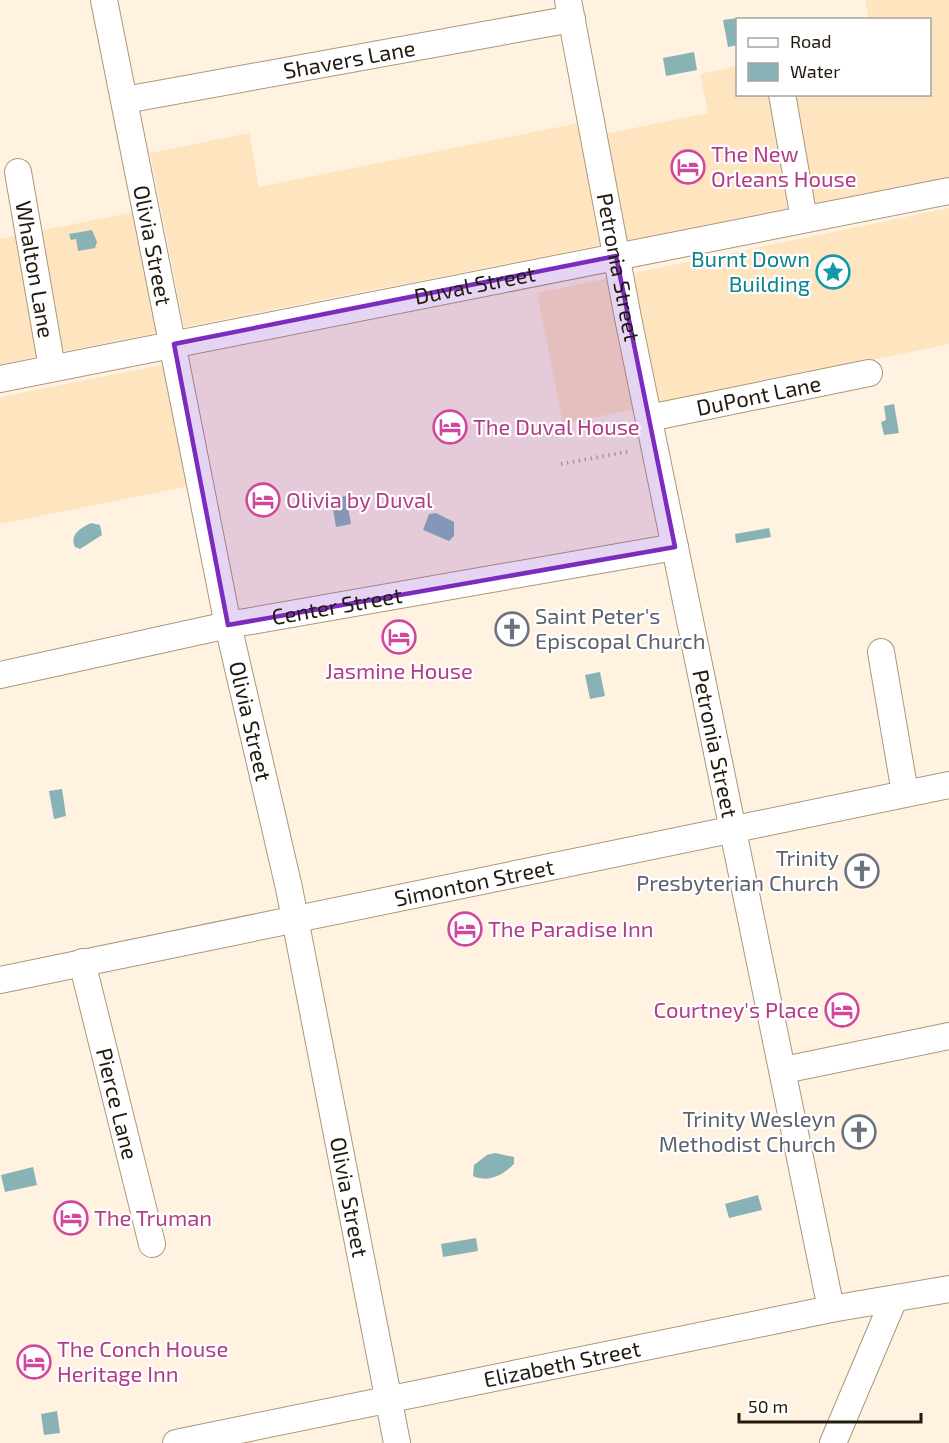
<svg xmlns="http://www.w3.org/2000/svg" width="949" height="1443" font-family="'Exo 2',sans-serif">
  <rect width="100%" height="100%" fill="#fff2e0"/>
  <path fill="#fee4bf" d="M865,0H949V179L627,245L605,134L708,113L700,74L737,66L738,94H930V20L869,19Z
    M584,122L607,244L184,327L150,153L249,133L259,187Z
    M949,208V344L563,424L537,293Z
    M139,211L162,332L0,364V239Z
    M172,363L195,485L0,524V397Z"/>
  <path fill="#88b2b6" d="M738,18L737,45L728,47L723,20Z
    M694,52L697,70L666,76L663,58Z
    M92,230L97,242L95,248L78,251L76,239L71,240L69,234Z
    M894,404L899,433L884,435L881,422L886,420L884,406Z
    M346,496L351,524L336,527L332,503L335,498Z
    M436,513L454,522V536L449,541L423,530L429,514Z
    M91,523L100,525L102,535L80,549L75,547C69,534 81,528 91,523Z
    M769,528L771,537L736,543L735,534Z
    M600,672L605,696L590,699L585,675Z
    M62,789L66,816L54,819L49,791Z
    M495,1153L514,1157V1164C503,1175 489,1183 473,1176L474,1165L487,1155Z
    M33,1167L37,1185L5,1192L1,1175Z
    M758,1195L762,1210L729,1218L725,1204Z
    M476,1238L478,1251L443,1257L441,1244Z
    M57,1411L60,1433L44,1435L41,1414Z"/>
  <g fill="none" stroke-linecap="round" stroke-linejoin="round">
    <defs>
      <g id="minor">
        <path id="s1" d="M104,0L228,625L289,888L397,1443"/>
        <path id="s2" d="M568,0L628,318L831,1309"/>
        <path d="M782,94L804,219"/>
        <path id="s3" d="M125,100L572,19"/>
        <path id="s4" d="M18,172L52,368"/>
        <path id="s5" d="M0,379L949,191"/>
        <path id="s6" d="M649,418L869,373"/>
        <path d="M881,652L905,793"/>
        <path id="s7" d="M0,675L228,625L675,547"/>
        <path id="s8" d="M82,962L152,1244"/>
        <path id="s9" d="M0,980L949,785"/>
        <path d="M784,1070L949,1036"/>
        <path id="s10" d="M176,1443L831,1309L949,1289"/>
        <path d="M833,1443L894,1299"/>
      </g>
    </defs>
    <use href="#minor" stroke="#ab977b" stroke-width="28"/>
    <path stroke="#b7ac9c" stroke-width="4" stroke-dasharray="1.5 4.5" stroke-linecap="butt" d="M561,464L631,451"/>
    <use href="#minor" stroke="#fff" stroke-width="26"/>
  </g>
  <path fill="#7b2cbf" fill-opacity="0.2" stroke="#7b2cbf" stroke-width="4.5" stroke-linejoin="round" d="M616,256L675,547L228,625L174,344Z"/>
  <defs>
    <symbol id="hotel-ring" viewBox="-11 -11 22 22"><circle r="9.5" fill="#fff" stroke="#d1479c" stroke-width="1.5"/><path d="M-6-4.5h1.5V1H6V5H4.5V3h-9V5H-6ZM-4 0a1.8 1.8 0 1 1 3.6 0ZM.5 0V-2.5h3Q6-2.5 6 0Z" fill="#d1479c"/></symbol>
    <symbol id="sight-ring" viewBox="-11 -11 22 22"><circle r="9.5" fill="#fff" stroke="#0f9aa8" stroke-width="1.5"/><path d="M0-6L1.8-2.2L6-1.7L2.9 1.2L3.7 5.4L0 3.3L-3.7 5.4L-2.9 1.2L-6-1.7L-1.8-2.2Z" fill="#0f9aa8"/></symbol>
    <symbol id="church-ring" viewBox="-11 -11 22 22"><circle r="9.5" fill="#fff" stroke="#6b7280" stroke-width="1.5"/><path d="M-1.2-6h2.4v3.5h3.3v2.4h-3.3V6h-2.4V-.1h-3.3v-2.4h3.3Z" fill="#6b7280"/></symbol>
  </defs>
  <g fill-rule="evenodd">
    <use href="#hotel-ring" x="669" y="148" width="38" height="38"/>
    <use href="#sight-ring" x="814" y="253" width="38" height="38"/>
    <use href="#hotel-ring" x="431" y="408" width="38" height="38"/>
    <use href="#hotel-ring" x="244" y="481" width="38" height="38"/>
    <use href="#church-ring" x="493" y="610" width="38" height="38"/>
    <use href="#hotel-ring" x="380" y="618" width="38" height="38"/>
    <use href="#church-ring" x="843" y="852" width="38" height="38"/>
    <use href="#hotel-ring" x="446" y="910" width="38" height="38"/>
    <use href="#hotel-ring" x="823" y="991" width="38" height="38"/>
    <use href="#church-ring" x="840" y="1113" width="38" height="38"/>
    <use href="#hotel-ring" x="52" y="1199" width="38" height="38"/>
    <use href="#hotel-ring" x="15" y="1343" width="38" height="38"/>
  </g>
  <g text-anchor="middle" stroke-width="4.5" stroke-linejoin="round" paint-order="stroke">
    <g font-size="22" fill="#221a0f" stroke="#fff">
      <text dy="8" stroke="none"><textPath href="#s3" startOffset="228">Shavers Lane</textPath></text>
      <text dy="8" stroke="none"><textPath href="#s1" startOffset="250">Olivia Street</textPath></text>
      <text dy="8" stroke="none"><textPath href="#s2" startOffset="272">Petronia Street</textPath></text>
      <text dy="8" stroke="none"><textPath href="#s4" startOffset="99">Whalton Lane</textPath></text>
      <text dy="8" stroke="none"><textPath href="#s5" startOffset="484">Duval Street</textPath></text>
      <text dy="8" stroke="none"><textPath href="#s6" startOffset="112">DuPont Lane</textPath></text>
      <text dy="8" stroke="none"><textPath href="#s7" startOffset="344">Center Street</textPath></text>
      <text dy="8" stroke="none"><textPath href="#s1" startOffset="736">Olivia Street</textPath></text>
      <text dy="8" stroke="none"><textPath href="#s2" startOffset="758">Petronia Street</textPath></text>
      <text dy="8" stroke="none"><textPath href="#s9" startOffset="484">Simonton Street</textPath></text>
      <text dy="8" stroke="none"><textPath href="#s8" startOffset="146">Pierce Lane</textPath></text>
      <text dy="8" stroke="none"><textPath href="#s1" startOffset="1222">Olivia Street</textPath></text>
      <text dy="8" stroke="none"><textPath href="#s10" startOffset="394">Elizabeth Street</textPath></text>
    </g>
    <g font-size="22" fill="#b23c85" stroke="#fff" text-anchor="start">
      <text x="711" y="162">The New<tspan x="711" dy="25">Orleans House</tspan></text>
      <text x="473" y="435">The Duval House</text>
      <text x="286" y="508">Olivia by Duval</text>
      <text x="399" y="679" text-anchor="middle">Jasmine House</text>
      <text x="488" y="937">The Paradise Inn</text>
      <text x="819" y="1018" text-anchor="end">Courtney's Place</text>
      <text x="94" y="1226">The Truman</text>
      <text x="57" y="1357">The Conch House<tspan x="57" dy="25">Heritage Inn</tspan></text>
    </g>
    <g font-size="22" fill="#0d838f" stroke="#fff" text-anchor="end">
      <text x="810" y="267">Burnt Down<tspan x="810" dy="25">Building</tspan></text>
    </g>
    <g font-size="22" fill="#5b616d" stroke="#fff" text-anchor="end">
      <text x="535" y="624" text-anchor="start">Saint Peter's<tspan x="535" dy="25">Episcopal Church</tspan></text>
      <text x="839" y="866">Trinity<tspan x="839" dy="25">Presbyterian Church</tspan></text>
      <text x="836" y="1127">Trinity Wesleyn<tspan x="836" dy="25">Methodist Church</tspan></text>
    </g>
  </g>
  <rect x="736" y="18" width="195" height="78" fill="#ffffff" stroke="#a7a39f" stroke-width="1.5"/>
  <rect x="748" y="38" width="30" height="9" fill="#ffffff" stroke="#a7a39f" stroke-width="1.5"/>
  <text x="790" y="48" font-size="18" fill="#221a0f">Road</text>
  <rect x="748" y="63" width="30" height="18" fill="#88b2b6" stroke="#a7a39f" stroke-width="1.5"/>
  <text x="790" y="78" font-size="18" fill="#221a0f">Water</text>
  <path d="M739 1413v9h182v-9" fill="none" stroke="#221a0f" stroke-width="3"/>
  <text x="748" y="1413" font-size="18" fill="#221a0f" stroke="#ffffff" stroke-width="4.5" paint-order="stroke">50 m</text>
</svg>
